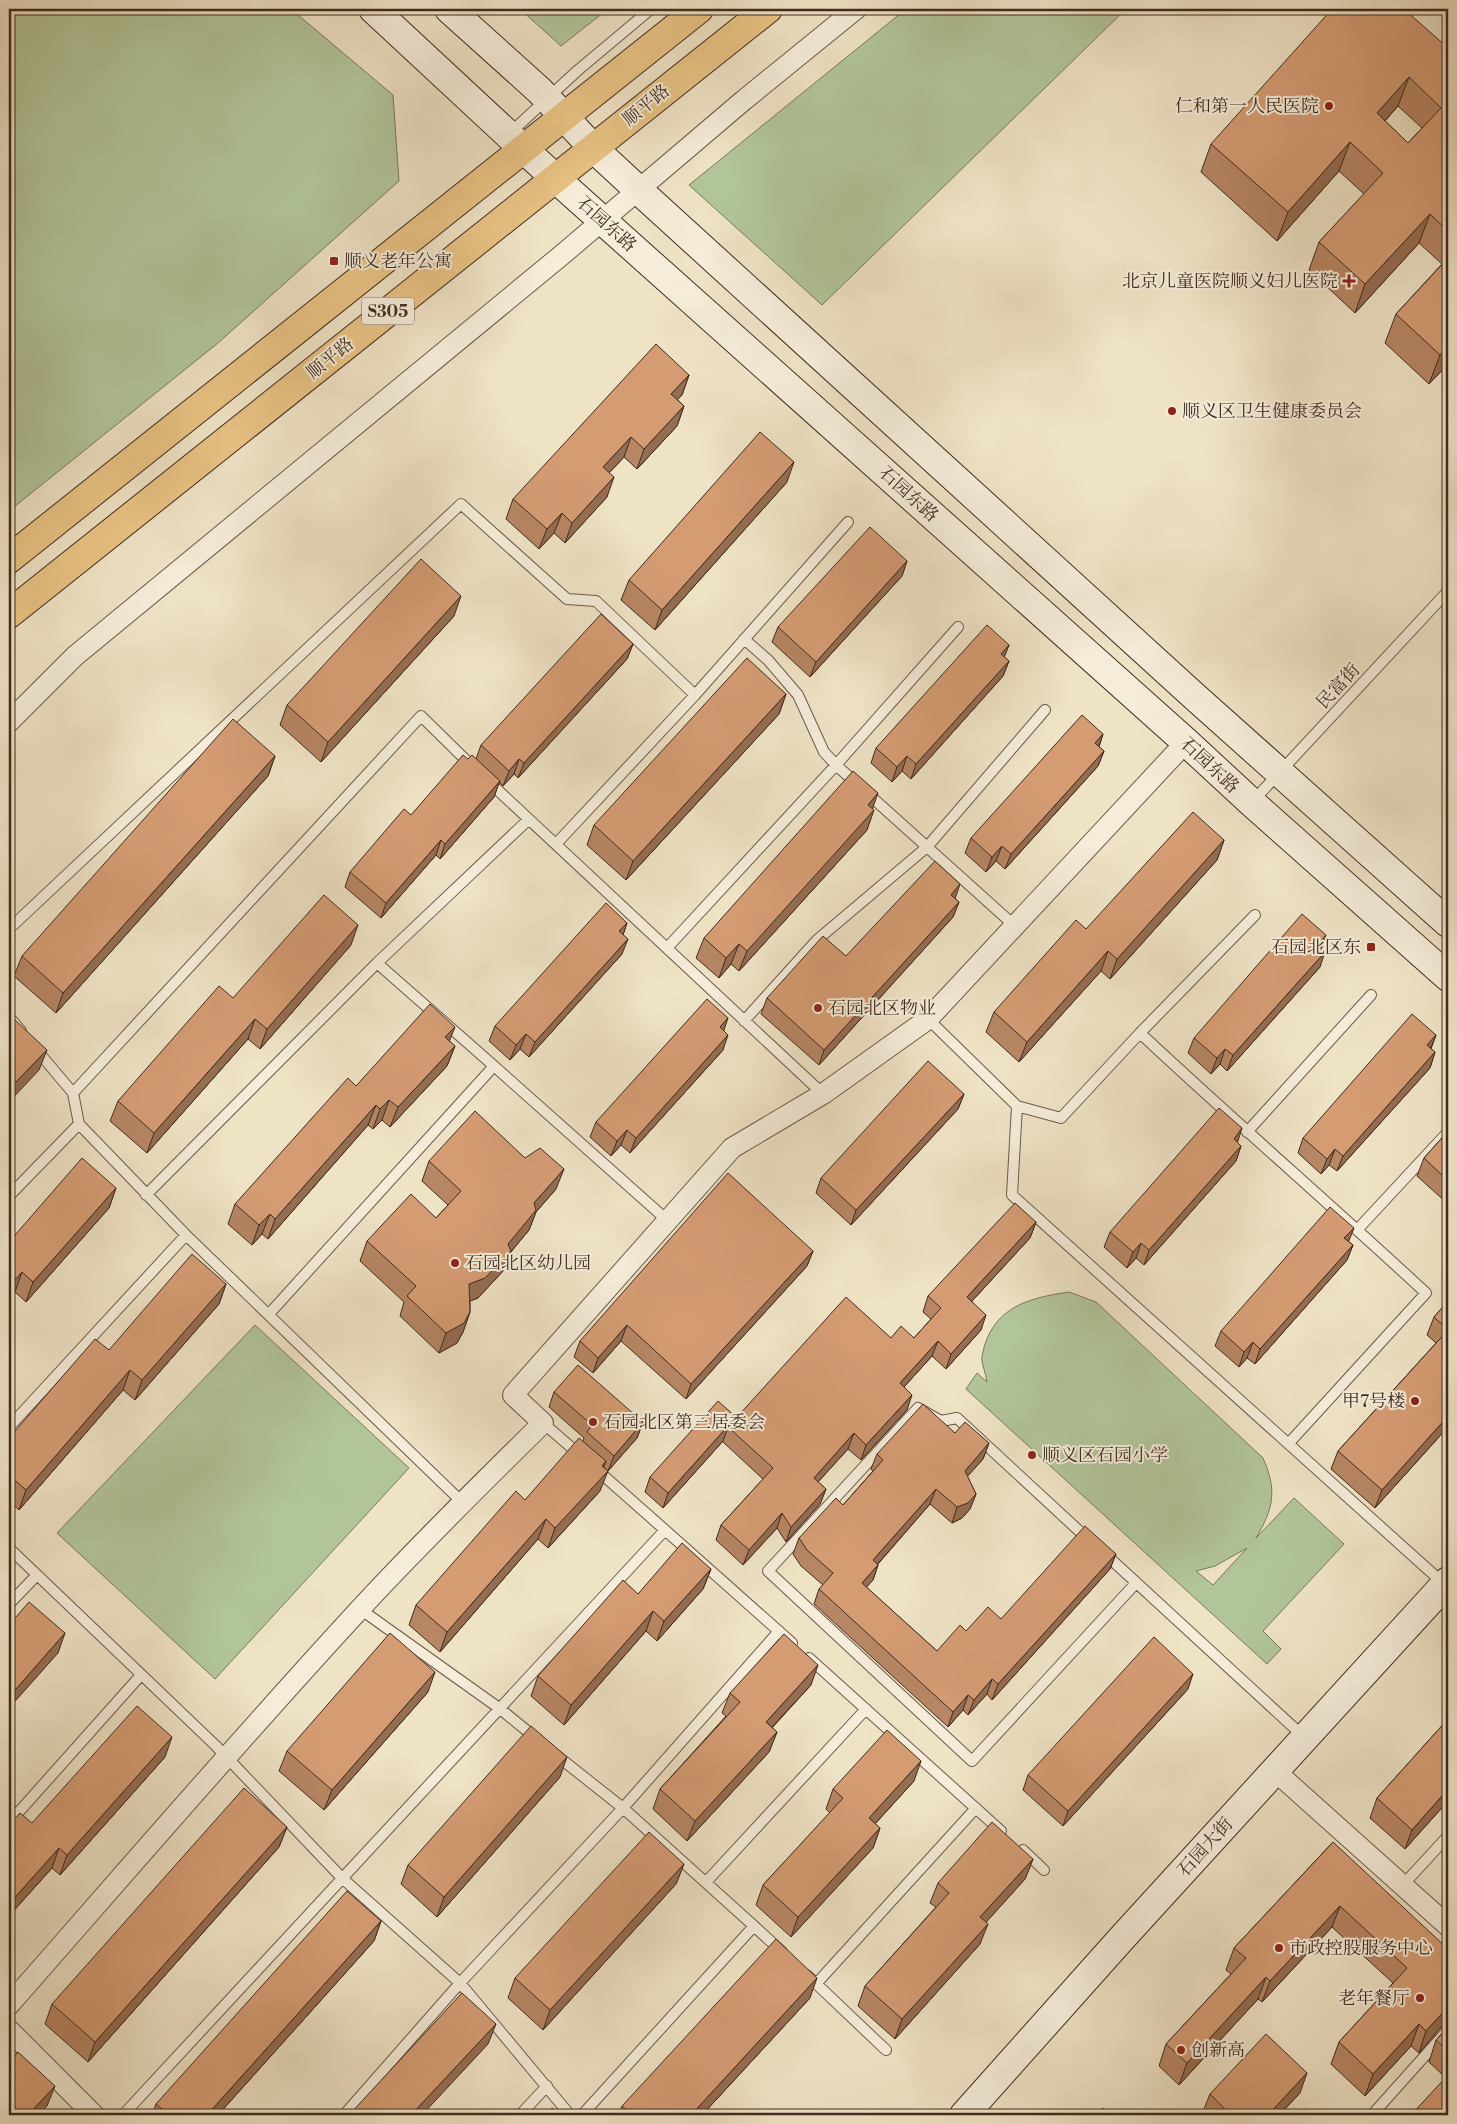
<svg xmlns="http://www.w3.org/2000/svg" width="1457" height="2124" font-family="'Libre Bodoni','Noto Serif SC',serif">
  <rect width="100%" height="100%" fill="#efe3c6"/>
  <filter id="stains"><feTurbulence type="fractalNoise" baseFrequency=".004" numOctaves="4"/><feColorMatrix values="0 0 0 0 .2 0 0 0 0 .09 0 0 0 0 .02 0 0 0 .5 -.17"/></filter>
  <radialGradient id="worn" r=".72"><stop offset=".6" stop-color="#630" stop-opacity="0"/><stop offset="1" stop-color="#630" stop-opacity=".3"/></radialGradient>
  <path fill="#b2c59a" stroke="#79785d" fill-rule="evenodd" d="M9,9H291L393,95L399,181L218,343L9,511Z
    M520,9H608L561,46Z
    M906,9H1126L822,305L689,185Z
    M1069,1292L1096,1302L1263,1458C1277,1490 1274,1508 1256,1538L1294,1498L1344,1544L1263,1631L1281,1649L1267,1664L966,1389L977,1373L987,1382C986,1374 981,1363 982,1356C991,1308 1027,1298 1069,1292ZM1247,1548L1213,1585L1196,1571L1215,1566Z
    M255,1325L409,1468L215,1679L57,1533Z"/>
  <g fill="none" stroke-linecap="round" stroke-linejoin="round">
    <defs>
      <path id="lane" d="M509,134L577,71L651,9
        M744,639L768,660L798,695L824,752L836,765L1016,927
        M488,781L823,1094
        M1253,801L1448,591
        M556,844L695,695L848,522
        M9,929L461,504L567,599L596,601L695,695
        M667,948L836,765L958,627
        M9,1017L21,1031
        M928,1019L1017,1106L1061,1118L1140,1033L1255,915
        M744,1021L817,940L927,847L1045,710
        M1140,1033C1234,1121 1331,1205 1426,1293L1289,1443
        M35,1048L73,1093L79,1124L186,1235L462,1502
        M494,1066L668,1221
        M73,1093L421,716L472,766
        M1017,1106L1012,1195L1443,1583
        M1247,1132L1371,995
        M146,1195L377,963L528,820
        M9,1196L79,1124
        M1357,1230L1448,1132
        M269,1314L494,1066L377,963
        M543,1423L580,1455
        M9,1427L186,1235
        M596,1469L665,1530
        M1090,1541L957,1418L941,1421L918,1408L768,1571L972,1761L1136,1583
        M9,1548L215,1745L342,1878L460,1983L570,2115
        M1103,1552L1304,1737
        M9,1604L37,1575
        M360,1609L499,1708L537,1739
        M809,1658L1001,1831
        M556,1755L623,1808L754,1926
        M9,1823L141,1675
        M1023,1850L1044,1870
        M707,1881L866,1709
        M1403,1885L1448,1836
        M807,1975L886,2050
        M816,1984L976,1808
        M123,2115L665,1530L792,1643
        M344,2115L460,1983L623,1808L779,1631
        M520,2115L547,2086
        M582,2115L754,1926L782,1952
        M1372,2115L1448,2030"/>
      <path id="street" d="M9,722L75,656L563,254L744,100L856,9
        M1275,1771L1448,1926
        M9,2005C125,1873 240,1739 359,1610C418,1546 481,1484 543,1423L513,1395L732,1148L823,1094L928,1019L1186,742
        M9,2030L94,2115"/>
      <path id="secondary" d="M373,9L556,179L1186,742L1252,803L1448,977
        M449,9L540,91L593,148L646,197L1194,696L1448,923
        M964,2115L1122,1938L1448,1581"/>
      <path id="primary" d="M9,559L699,9
        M9,614L768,9"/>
    </defs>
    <use href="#lane" stroke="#6c594a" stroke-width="12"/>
    <use href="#street" stroke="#6c594a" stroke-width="22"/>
    <use href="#secondary" stroke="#402b20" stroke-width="30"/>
    <use href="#primary" stroke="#402b20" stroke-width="30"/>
    <use href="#lane" stroke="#f5edda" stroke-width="10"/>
    <use href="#street" stroke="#f5edda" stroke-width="20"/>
    <use href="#secondary" stroke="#f5edda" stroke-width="28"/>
    <use href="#primary" stroke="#e8c283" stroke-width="28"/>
  </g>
  <path fill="#b78664" stroke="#402b20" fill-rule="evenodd" d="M1429,9H1439L1434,14Z
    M1448,48V364L1429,384L1385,343L1396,314L1442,264L1419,243L1355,313L1309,270L1319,242L1364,194L1339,171L1277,241L1201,172L1211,144ZM1398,106L1422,128L1408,143L1385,121Z
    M689,375L682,395L677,399L684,406L677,426L637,469L624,457L609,473L607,497L565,543L554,533L539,549L506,519L513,499Z
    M787,482L655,630L621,600L629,580Z
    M907,561L902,576L810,677L772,642L778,627Z
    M454,616L321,762L280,725L287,705Z
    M633,644L627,659L518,778L514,774L503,786L499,782L494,797L440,859L436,855L381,918L345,887L350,872L411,815L468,759H476L481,745Z
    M1009,645L1004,657L1009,661L1003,676L911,779L902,771L892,782L871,763L876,748Z
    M786,694L779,714L626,880L587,845L594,825Z
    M1103,734L1099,747L1104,751L1098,766L1005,869L996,861L986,872L965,853L971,838Z
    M275,756L268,776L56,1013L14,976L22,956Z
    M873,809L867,830L739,971L731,964L719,978L696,958L704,938Z
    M1224,840L1217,860L1110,979L1101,971L1019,1062L986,1032L994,1012L1086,929Z
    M955,899L959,902L953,917L819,1065L761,1014L767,998Z
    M627,923L623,935L622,954L529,1057L520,1049L510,1060L489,1041L495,1026Z
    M351,945L260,1049L248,1039L147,1153L110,1121L118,1101L233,998Z
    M1321,948L1320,967L1227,1071L1220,1064L1211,1074L1188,1053L1194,1038Z
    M724,1031L723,1050L630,1153L621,1145L611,1156L590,1137L596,1122Z
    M1436,1035L1431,1049L1435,1052L1430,1068L1337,1171L1329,1165L1321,1174L1298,1153L1303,1138Z
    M449,1041L455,1046L447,1066L390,1127L382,1120L373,1129L368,1125L268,1239L262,1234L252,1245L228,1224L235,1204Z
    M964,1094L958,1109L851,1225L816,1193L821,1178Z
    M1448,1131V1204L1417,1176L1424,1158Z
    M1237,1142L1241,1146L1236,1161L1144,1265L1136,1258L1127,1268L1104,1247L1110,1232Z
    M429,1161L556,1189L536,1212L529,1230L510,1253L503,1271L478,1298L470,1301V1312L463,1332L457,1343L439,1353L400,1316L404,1302L360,1261L367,1241L436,1218L448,1205L422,1181Z
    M116,1188L109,1208L26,1302L15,1292L9,1242Z
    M1036,1222L1030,1238L972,1301L981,1330L946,1369L932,1356L904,1387L907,1410L861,1460L848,1449L818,1482L826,1489L820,1504L786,1542L777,1528L743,1565L716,1540L721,1525L763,1479L723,1442V1441L663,1508L645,1492L650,1477L736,1419L891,1338H914L931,1319L923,1312L928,1296Z
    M1349,1242L1353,1245L1347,1260L1255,1364L1247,1358L1239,1367L1215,1346L1221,1331Z
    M813,1251L807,1266L686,1399L621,1341L593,1373L574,1357L580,1341Z
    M226,1284L219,1304L135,1400L123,1390L19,1510L9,1501V1438L109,1350Z
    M1448,1301V1427L1375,1508L1331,1469L1338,1451L1436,1343L1427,1335L1434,1317Z
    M554,1392L643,1422L637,1438L608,1471L604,1467L600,1491L548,1548L538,1539L440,1652L409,1625L416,1605L525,1500L583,1441L584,1438L549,1407Z
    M955,1433L989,1443L983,1459L967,1476L976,1494L970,1509L962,1518L952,1523L930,1504L878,1564V1565L873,1580L866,1587L937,1651L966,1631L1001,1619L1116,1554L1110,1569L992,1700L987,1694L968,1715L963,1710L948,1727L814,1604L819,1589L823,1585L801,1566L793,1554L799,1538L843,1505L873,1471L871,1469L877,1454Z
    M711,1569L703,1589L657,1641L646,1631L564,1725L531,1696L538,1676L638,1594Z
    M811,1685L772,1728L777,1732L769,1752L687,1841L653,1809L660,1789L726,1716L722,1713L730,1693Z
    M1188,1689L1063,1826L1023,1790L1028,1775Z
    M428,1692L324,1810L279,1771L287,1751Z
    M1448,1719V1801L1405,1849L1370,1818L1377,1798Z
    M165,1757L60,1875L52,1868L9,1916V1825L32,1823Z
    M560,1777L437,1917L401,1884L408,1865Z
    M914,1781L875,1824L880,1828L873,1848L791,1937L756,1905L763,1885L830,1813L826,1809L833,1789Z
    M287,1827L279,1847L88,2062L45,2024L52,2004Z
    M1333,1842L1443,2025L1419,2053L1411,2046L1365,2096L1331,2064L1339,2042L1393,1983L1332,1927L1262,2002L1258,1999L1179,2085L1159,2066L1166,2044L1231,1974L1226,1970L1234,1948Z
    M1033,1859L1025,1879L986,1922L980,1944L895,2039L858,2006L865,1986L936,1907L930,1903L938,1883Z
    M684,1864L676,1884L543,2030L508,1998L515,1978Z
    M381,1921L374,1941L218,2115H152L156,2104Z
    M810,1998L702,2115H619L622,2106Z
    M1448,2027V2115L1446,2078L1429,2062L1436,2040Z
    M1300,2093L1279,2115H1203L1202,2114L1210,2094Z"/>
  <path fill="#956d51" stroke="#402b20" d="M1409,77L1398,106L1366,142L1377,113Z
    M1350,142L1339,171L1277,241L1288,212Z
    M1430,214L1419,243L1355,313L1365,284Z
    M1448,346V364L1429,384L1440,355Z
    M689,375L682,395L664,414L671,394Z
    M684,406L677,426L637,469L644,449Z
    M631,437L624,457L596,487L603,467Z
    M794,462L787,482L655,630L662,610Z
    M614,477L607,497L565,543L572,523Z
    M562,513L554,533L539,549L547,529Z
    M907,561L902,576L810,677L816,662Z
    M461,596L454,616L321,762L328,742Z
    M633,644L627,659L518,778L524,763Z
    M1009,645L1003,660L1001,654Z
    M1009,661L1003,676L911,779L916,764Z
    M786,694L779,714L626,880L633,861Z
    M1103,734L1098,749L1095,743Z
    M1104,751L1098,766L1005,869L1011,854Z
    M275,756L268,776L56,1013L63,993Z
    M907,756L902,771L892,782L897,767Z
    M519,759L514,774L503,786L509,771Z
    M500,781L494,797L440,859L445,844Z
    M878,793L871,813L874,810L867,830L739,971L747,951Z
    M441,840L436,855L381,918L386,903Z
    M1224,840L1217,860L1110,979L1117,959Z
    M1002,846L996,861L986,872L992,857Z
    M960,884L955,899L951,895Z
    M959,902L953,917L819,1065L824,1050Z
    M627,923L622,938L619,931Z
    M358,925L351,945L260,1049L267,1029Z
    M1326,935L1321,950L1317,945Z
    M628,939L622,954L529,1057L535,1042Z
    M739,944L731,964L719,978L726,958Z
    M1108,951L1101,971L1019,1062L1027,1042Z
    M1325,952L1320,967L1227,1071L1233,1055Z
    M728,1018L723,1033L720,1027Z
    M255,1019L248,1039L147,1153L154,1133Z
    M455,1027L447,1047L445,1037Z
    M526,1034L520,1049L510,1060L516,1045Z
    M728,1035L723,1050L630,1153L636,1138Z
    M1436,1035L1430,1050L1427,1045Z
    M455,1046L447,1066L390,1127L398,1107Z
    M1225,1049L1220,1064L1211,1074L1217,1058Z
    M47,1050L39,1070L9,1102V1089Z
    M1435,1052L1430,1068L1337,1171L1343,1156Z
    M964,1094L958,1109L851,1225L856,1210Z
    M389,1100L382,1120L373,1129L380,1109Z
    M376,1105L368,1125L268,1239L275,1219Z
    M1242,1128L1237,1144L1234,1139Z
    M627,1130L621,1145L611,1156L617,1141Z
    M1241,1146L1236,1161L1144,1265L1149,1250Z
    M1335,1149L1329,1165L1321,1174L1327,1159Z
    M564,1169L556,1189L536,1212L529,1230L510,1253L503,1271L478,1298L462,1304L469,1284L508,1244L534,1203Z
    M116,1188L109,1208L26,1302L33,1282Z
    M270,1214L262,1234L252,1245L259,1225Z
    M1036,1222L1030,1238L962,1312L967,1297Z
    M1354,1228L1348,1243L1344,1238Z
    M1141,1243L1136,1258L1127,1268L1133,1252Z
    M1353,1245L1347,1260L1255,1364L1260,1349Z
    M813,1251L807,1266L686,1399L691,1384Z
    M22,1272L15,1292L9,1299V1287Z
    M226,1284L219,1304L135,1400L142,1380Z
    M470,1312L463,1332L457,1343L439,1353L446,1333Z
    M986,1315L981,1330L946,1369L951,1354Z
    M627,1325L621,1341L593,1373L598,1358Z
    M938,1341L932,1356L894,1398L900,1383Z
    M1253,1342L1247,1358L1239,1367L1244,1352Z
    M130,1370L123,1390L19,1510L26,1490Z
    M912,1395L907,1410L861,1460L866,1445Z
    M1448,1416V1427L1375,1508L1382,1490Z
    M736,1417L728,1427L723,1441L663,1508L668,1493Z
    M643,1422L637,1438L608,1471L614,1456Z
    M854,1433L848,1449L808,1493L814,1478Z
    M989,1443L983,1459L959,1486L965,1471Z
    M606,1461L599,1480L608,1471L600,1491L548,1548L555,1528Z
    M826,1489L820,1504L786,1542L791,1527Z
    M936,1489L930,1504L868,1575L873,1560Z
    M976,1494L970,1509L962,1518L952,1523L957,1507Z
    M782,1513L777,1528L743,1565L749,1550Z
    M546,1519L538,1539L440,1652L447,1632Z
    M1116,1554L1110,1569L992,1700L998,1684Z
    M878,1565L873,1580L856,1599L862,1583Z
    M711,1569L703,1589L657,1641L664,1621Z
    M653,1611L646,1631L564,1725L571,1705Z
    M65,1633L58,1653L9,1708V1697Z
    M818,1665L811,1685L758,1742L766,1722Z
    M435,1672L428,1692L324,1810L332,1790Z
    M1193,1674L1188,1689L1063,1826L1068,1811Z
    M992,1679L987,1694L968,1715L974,1700Z
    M968,1695L963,1710L948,1727L953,1712Z
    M777,1732L769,1752L687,1841L695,1821Z
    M172,1737L165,1757L60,1875L67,1855Z
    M567,1757L560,1777L437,1917L444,1897Z
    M921,1761L914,1781L862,1838L869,1818Z
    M1448,1789V1801L1405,1849L1412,1830Z
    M287,1827L279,1847L88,2062L95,2042Z
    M880,1828L873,1848L791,1937L798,1917Z
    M59,1848L52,1868L9,1916V1904Z
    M1033,1859L1025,1879L973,1937L980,1917Z
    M684,1864L676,1884L543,2030L550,2010Z
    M1340,1906L1332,1927L1262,2002L1270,1981Z
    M381,1921L374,1941L218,2115H207Z
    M988,1924L980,1944L895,2039L902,2019Z
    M1266,1977L1258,1999L1179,2085L1187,2063Z
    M817,1978L810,1998L702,2115H691Z
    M1448,2007V2024L1443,2025L1419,2053L1426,2031Z
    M496,2024L488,2044L422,2115H411Z
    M1419,2024L1411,2046L1365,2096L1373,2074Z
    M1307,2073L1300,2093L1279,2115H1268Z
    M55,2086L47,2106L39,2115H28Z"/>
  <path fill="#d59c74" stroke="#402b20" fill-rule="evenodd" d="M1332,9H1404L1448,48V231L1430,214L1365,284L1319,242L1383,173L1350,142L1288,212L1211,144ZM1409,77L1441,108L1408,143L1377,113Z
    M1448,258V346L1440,355L1396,314Z
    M656,344L689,375L671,394L684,406L644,449L631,437L603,467L614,477L572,523L562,513L547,529L513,499Z
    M760,432L794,462L662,610L629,580Z
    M870,527L907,561L816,662L778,627Z
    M421,559L461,596L328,742L287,705Z
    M601,614L633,644L524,763L519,759L509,771L481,745Z
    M987,625L1009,645L1001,654L1009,661L916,764L907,756L897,767L876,748Z
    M747,658L786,694L633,861L594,825Z
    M1082,715L1103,734L1095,743L1104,751L1011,854L1002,846L992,857L971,838Z
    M233,719L275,756L63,993L22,956Z
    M463,755L468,759L472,755L500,781L445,844L441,840L386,903L350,872L404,809L411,815Z
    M853,771L878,793L868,805L874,810L747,951L739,944L726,958L704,938Z
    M1193,812L1224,840L1117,959L1108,951L1027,1042L994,1012L1076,920L1086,929Z
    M935,861L960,884L951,895L959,902L824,1050L767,998L823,936L846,956Z
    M324,895L358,925L267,1029L255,1019L154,1133L118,1101L219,986L233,998Z
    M606,903L627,923L619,931L628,939L535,1042L526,1034L516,1045L495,1026Z
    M1302,914L1326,935L1317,945L1325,952L1233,1055L1225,1049L1217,1058L1194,1038Z
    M707,999L728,1018L720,1027L728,1035L636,1138L627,1130L617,1141L596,1122Z
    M430,1004L455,1027L445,1037L455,1046L398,1107L389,1100L380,1109L376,1105L275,1219L270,1214L259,1225L235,1204L348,1078L356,1086Z
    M1412,1014L1436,1035L1427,1045L1435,1052L1343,1156L1335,1149L1327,1159L1303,1138Z
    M14,1019L47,1050L9,1089V1025Z
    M928,1061L964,1094L856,1210L821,1178Z
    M1219,1108L1242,1128L1234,1139L1241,1146L1149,1250L1141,1243L1133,1252L1110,1232Z
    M475,1111L525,1158L540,1148L564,1169L534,1203L536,1210L508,1244L511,1251L485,1278L469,1284L470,1312L464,1323L446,1333L407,1296L416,1286L367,1241L411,1194L436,1218L461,1191L429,1161Z
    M1448,1131V1181L1424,1158Z
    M82,1158L116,1188L33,1282L22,1272L9,1287V1242Z
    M728,1173L813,1251L691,1384L627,1325L598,1358L580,1341Z
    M1015,1203L1036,1222L967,1297L986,1315L951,1354L938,1341L900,1383L912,1395L866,1445L854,1433L814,1478L826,1489L791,1527L782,1513L749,1550L721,1525L773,1468L728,1427L846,1297L891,1338L901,1326L914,1338L941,1308L928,1296Z
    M1330,1207L1354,1228L1344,1238L1353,1245L1260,1349L1253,1342L1244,1352L1221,1331Z
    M192,1254L226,1284L142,1380L130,1370L26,1490L9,1475V1438L95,1339L109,1350Z
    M1448,1301V1416L1382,1490L1338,1451L1448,1330L1434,1317Z
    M578,1365L643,1422L614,1456L587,1432L592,1425L554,1392Z
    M718,1401L736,1417L668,1493L650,1477Z
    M923,1404L955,1433L965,1422L989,1443L965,1471L976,1494L968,1503L957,1507L936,1489L873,1560L878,1565L862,1583L937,1651L960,1625L966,1631L988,1607L1001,1619L1085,1526L1116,1554L998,1684L992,1679L974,1700L968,1695L953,1712L819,1589L833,1573L807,1550L799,1538L836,1498L843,1505L883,1460L877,1454Z
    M579,1438L606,1461L602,1466L608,1471L555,1528L546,1519L447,1632L416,1605L516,1491L525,1500Z
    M682,1543L711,1569L664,1621L653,1611L571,1705L538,1676L623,1580L638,1594Z
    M29,1602L65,1633L9,1697V1625Z
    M390,1633L435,1672L332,1790L287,1751Z
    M784,1634L818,1665L766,1722L777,1732L695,1821L660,1789L740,1702L730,1693Z
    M1154,1637L1193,1674L1068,1811L1028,1775Z
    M137,1706L172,1737L67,1855L59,1848L9,1904V1825L20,1813L32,1823Z
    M1448,1719V1789L1412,1830L1377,1798Z
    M531,1726L567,1757L444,1897L408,1865Z
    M887,1730L921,1761L869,1818L880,1828L798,1917L763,1885L843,1798L833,1789Z
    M244,1788L287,1827L95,2042L52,2004Z
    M992,1822L1033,1859L980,1917L988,1924L902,2019L865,1986L949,1893L938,1883Z
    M649,1832L684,1864L550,2010L515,1978Z
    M1333,1842L1448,1949V2007L1426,2031L1419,2024L1373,2074L1339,2042L1407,1968L1340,1906L1270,1981L1266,1977L1187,2063L1166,2044L1246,1958L1234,1948Z
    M347,1891L381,1921L207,2115H169L156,2104Z
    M776,1939L817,1978L691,2115H632L622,2106Z
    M462,1993L496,2024L411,2115H349Z
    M1448,2027V2051L1436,2040Z
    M1266,2034L1307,2073L1268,2115H1219L1225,2109L1210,2094Z
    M18,2052L55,2086L28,2115H9V2062Z
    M1448,2075V2115H1411Z
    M552,2108L560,2115H546Z
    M1103,2108L1111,2115H1097Z"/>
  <g fill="#8f2418" stroke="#f5edda" stroke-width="2">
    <circle cx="1329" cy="106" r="5"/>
    <rect x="329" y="256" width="10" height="10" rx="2.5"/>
    <path d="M1346.5 273.5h5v5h5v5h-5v5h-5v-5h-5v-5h5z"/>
    <circle cx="1172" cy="411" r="5"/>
    <rect x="1366" y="942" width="10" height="10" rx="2.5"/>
    <circle cx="818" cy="1008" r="5"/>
    <circle cx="455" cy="1263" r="5"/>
    <circle cx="1415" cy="1401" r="5"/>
    <circle cx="593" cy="1422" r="5"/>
    <circle cx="1032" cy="1455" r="5"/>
    <circle cx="1279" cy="1948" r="5"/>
    <circle cx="1420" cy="1998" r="5"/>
    <circle cx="1181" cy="2050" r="5"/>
  </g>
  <g text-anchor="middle" stroke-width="4" stroke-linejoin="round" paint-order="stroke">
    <rect fill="#f5edda" stroke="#766558" stroke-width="1" x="362" y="297.5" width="52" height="27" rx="4"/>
    <g font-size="16" font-weight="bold" fill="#402b20">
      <text x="388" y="317">S305</text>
    </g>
    <g font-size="18" fill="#402b20" stroke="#f5edda">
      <text transform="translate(646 105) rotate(-39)" y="6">顺平路</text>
      <text transform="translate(607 224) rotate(42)" y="6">石园东路</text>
      <text transform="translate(330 358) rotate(-39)" y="6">顺平路</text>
      <text transform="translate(909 494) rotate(42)" y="6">石园东路</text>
      <text transform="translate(1338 686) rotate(-47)" y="6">民富街</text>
      <text transform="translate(1210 765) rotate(43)" y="6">石园东路</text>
      <text transform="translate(1205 1847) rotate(-48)" y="6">石园大街</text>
    </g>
    <g font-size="18" fill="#402b20" stroke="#f5edda" text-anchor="start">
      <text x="1319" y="112" text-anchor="end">仁和第一人民医院</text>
      <text x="344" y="267">顺义老年公寓</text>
      <text x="1338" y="287" text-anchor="end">北京儿童医院顺义妇儿医院</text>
      <text x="1182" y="417">顺义区卫生健康委员会</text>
      <text x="1361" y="953" text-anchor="end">石园北区东</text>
      <text x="828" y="1014">石园北区物业</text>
      <text x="465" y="1269">石园北区幼儿园</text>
      <text x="1405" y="1407" text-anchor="end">甲7号楼</text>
      <text x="603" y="1428">石园北区第三居委会</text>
      <text x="1042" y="1461">顺义区石园小学</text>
      <text x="1289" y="1954">市政控股服务中心</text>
      <text x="1410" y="2004" text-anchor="end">老年餐厅</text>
      <text x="1191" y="2056">创新高</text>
    </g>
  </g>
  <rect width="1457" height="2124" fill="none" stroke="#efe3c6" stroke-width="30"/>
  <rect x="10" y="10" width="1437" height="2104" fill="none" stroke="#402b20" stroke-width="2.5"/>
  <rect x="15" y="15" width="1427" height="2094" fill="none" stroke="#402b20"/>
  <rect width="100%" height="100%" filter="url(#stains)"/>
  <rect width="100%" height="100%" fill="url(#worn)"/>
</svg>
